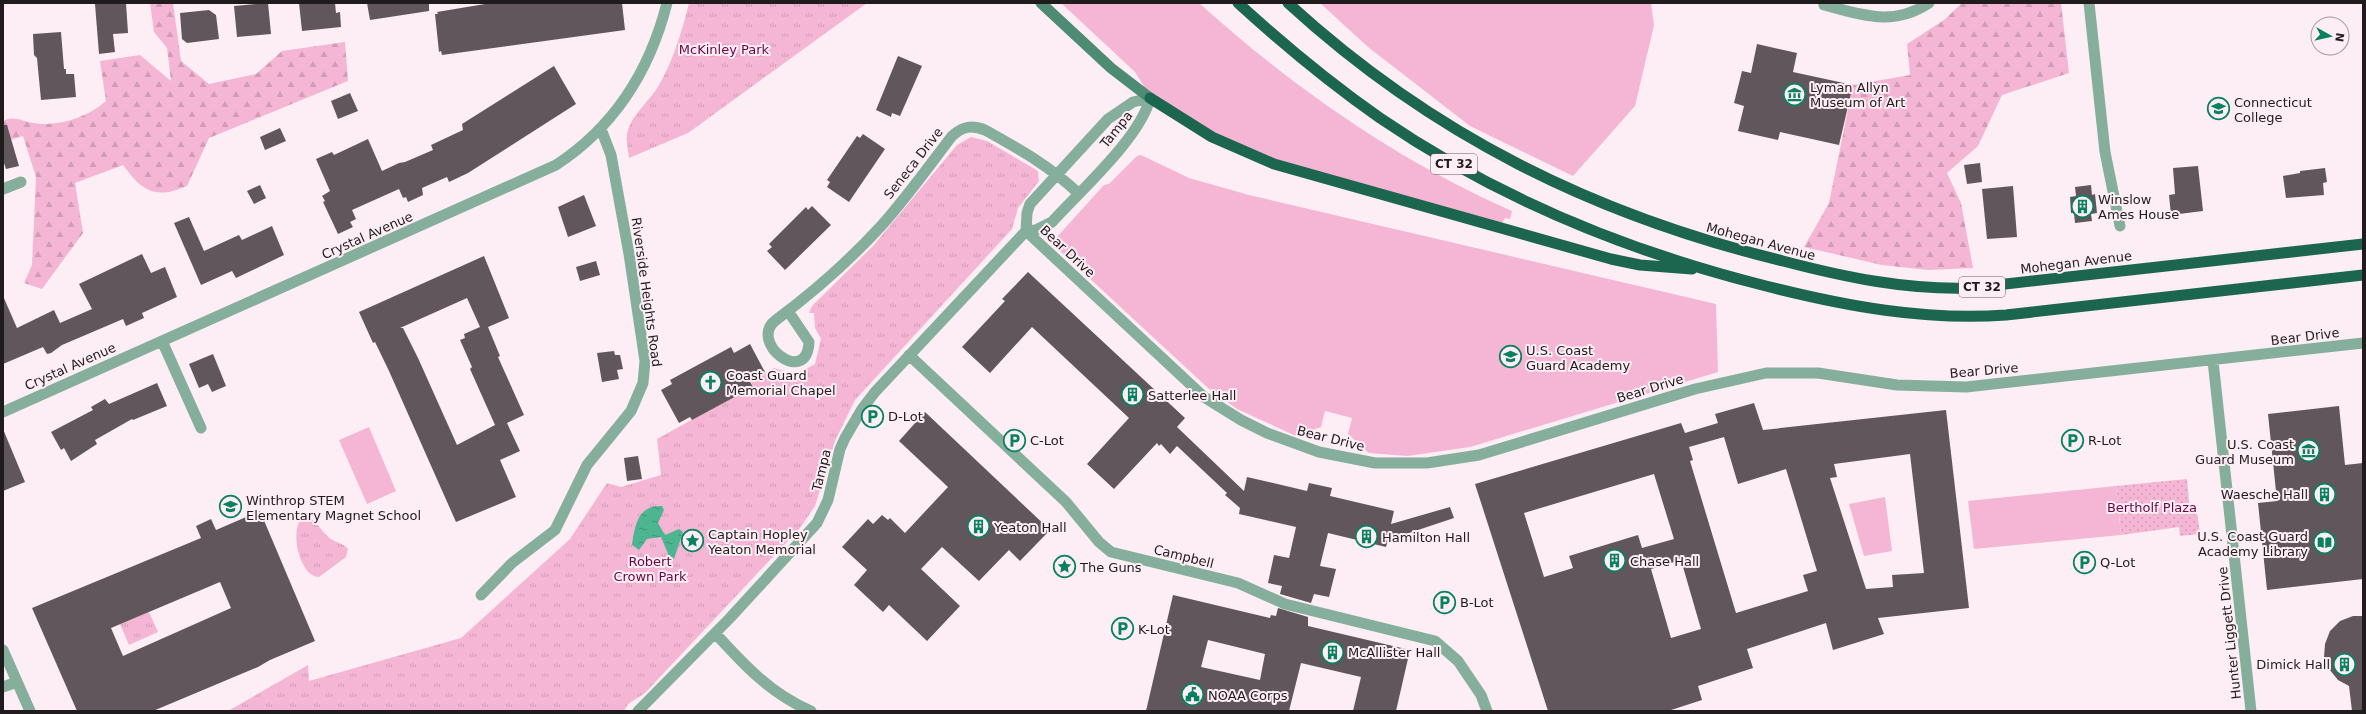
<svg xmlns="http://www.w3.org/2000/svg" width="2366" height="714" font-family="'DejaVu Sans',sans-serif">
  <defs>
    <pattern id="forest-firs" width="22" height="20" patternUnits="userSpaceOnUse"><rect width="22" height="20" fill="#f4b6d4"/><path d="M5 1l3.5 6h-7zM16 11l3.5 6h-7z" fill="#d19cb6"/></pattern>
    <pattern id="park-tufts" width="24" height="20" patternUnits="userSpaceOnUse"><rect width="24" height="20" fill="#f4b6d4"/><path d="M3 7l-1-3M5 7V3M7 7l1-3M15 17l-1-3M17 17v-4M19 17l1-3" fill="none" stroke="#d19cb6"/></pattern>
    <pattern id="garden-dots" width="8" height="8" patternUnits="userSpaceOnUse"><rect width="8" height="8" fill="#f4b6d4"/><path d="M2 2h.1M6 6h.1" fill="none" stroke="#d19cb6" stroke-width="1.8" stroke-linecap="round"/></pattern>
    <pattern id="water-ripples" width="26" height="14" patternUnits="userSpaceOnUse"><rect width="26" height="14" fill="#4eb591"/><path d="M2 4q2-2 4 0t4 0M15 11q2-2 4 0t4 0" fill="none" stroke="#409276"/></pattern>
  </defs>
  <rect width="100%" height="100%" fill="#fceef4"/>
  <path fill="#f4b6d4" d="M1061,3H1199C1292,87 1398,161 1512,211L1510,219L1505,218L1502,223L1289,164L1247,149L1193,123L1145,88L1135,72Z
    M1320,3H1651L1654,25L1635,106L1573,176L1470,126L1368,47Z
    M1141,155L1189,178L1249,195L1716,304L1718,372L1470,447L1407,456L1369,453L1348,434L1352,418L1325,411L1321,427L1296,436L1237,409L1208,388L1060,251L1056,238L1104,185L1109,184L1137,156Z
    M369,427L396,491L367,504L339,440Z
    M2116,486L2121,535L1974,549L1968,501Z
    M1885,497L1892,551L1864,556L1849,504Z"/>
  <path fill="url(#forest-firs)" d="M150,3H173L181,61L209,84L256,74L282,51L345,42L348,81L209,138L187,186C155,200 142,191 123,165L75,183L83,233L42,289L24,283L32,265L36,177L23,136L3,142V121C13,115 22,121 33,123C58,127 87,118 106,101L100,61L140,55L171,81L167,48L154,32Z
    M1962,3H2061L2069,73L2002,95L1978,146L1947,173L1961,203L1973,268L1928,270L1882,265L1804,247L1829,203L1853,85L1910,75L1907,44L1944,20Z"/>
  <path fill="url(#park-tufts)" d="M689,3H867L688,133L629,158C628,149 625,139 628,130C632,115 649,101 658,87C673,61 682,32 689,3Z
    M971,137L987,141L1038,171L1039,181L1018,208L1012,229L855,400L835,441L815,506L800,528L645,693L628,704L624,711H228L308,665L309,681L461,638L570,539L607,483L621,487L661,475L657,439L753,386L750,381L774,368L795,375L815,364L821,339L815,328L814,313H809L812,306L873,246L957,145Z
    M307,517C317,520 322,533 331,539C337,543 343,543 348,549L346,557L319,577C300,577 289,531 302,518Z
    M149,612L158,632L129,645L120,624Z"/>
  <path fill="url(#garden-dots)" d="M2187,479L2190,512H2197L2200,534L2180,536L2179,527L2121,535L2116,486Z"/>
  <path fill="url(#water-ripples)" d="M662,506L664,510L658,523L665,535L679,529L683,532L674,559L671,561L661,537L647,539L639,550L632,545C635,525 638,505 662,506Z"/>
  <path fill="#61565b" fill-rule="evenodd" d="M126,3L128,33L113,34L115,52L99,54L95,4Z
    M268,3L271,34L237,37L234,6Z
    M299,3H335L336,13L340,12L341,27L302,31Z
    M367,3H429V11L370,20Z
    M491,3H622L625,30L442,55L441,51L439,52L435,14H438L437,12Z
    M209,10L216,15L219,39L187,43L182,39L180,13Z
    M61,32L64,69H66V74H74L76,97L41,100L37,58L34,55L33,34Z
    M1757,44L1797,53L1793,72L1853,85L1839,145L1780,132L1778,140L1738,131L1744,106L1734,103L1742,71L1751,73Z
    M898,56L922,66L900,116L892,113L891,117L876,110Z
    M554,66L576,104L468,173L449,182L447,177L422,188L423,195L408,202L406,197L403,198L399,189L352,210L356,219L350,222L353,227L338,234L323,202L325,201L322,196L330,191L316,159L332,152L334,155L368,139L382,171L399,163L405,162L433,150L431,145L463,130L462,124Z
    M350,93L358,111L338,119L331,101Z
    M3,125H7L19,166L6,169L3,160Z
    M280,128L286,141L265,150L260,137Z
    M863,134L885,149L849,202L827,187L830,182L827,180L857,136L860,138Z
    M1980,163L1982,182L1967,184L1964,165Z
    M2198,166L2203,211L2171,215L2169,195L2175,194L2173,168Z
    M2325,168L2327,182L2323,183L2324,195L2286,198L2283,176L2300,173V171Z
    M260,185L266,198L254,204L247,191Z
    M2091,185L2092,195L2095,194L2097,213L2091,214L2092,221L2075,223L2074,213H2071L2070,197L2076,196L2075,187Z
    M2013,186L2017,237L1987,239L1982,189Z
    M584,195L596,226L568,237L558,207Z
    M812,206L831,225L785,270L767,251L772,247L769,244L806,207L808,210Z
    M189,217L204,251L239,235L242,240L272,226L284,255L236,278L232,271L201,285L174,223Z
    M142,254L151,273L165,267L177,297L142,313L144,318L126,326L123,319L62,345L51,353L47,354L43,347L3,364V296L17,328L54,310L60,323L92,309L79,284Z
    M484,256L509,318L488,327L500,356L498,357L524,415L507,423L520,451L500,460L516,497L456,522L389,371L375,342L373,343L359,312ZM467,298L480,327L464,334L465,338L460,340L472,367L470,369L495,425L457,445L418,358L403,328H400Z
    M596,261L600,275L580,281L576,267Z
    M1028,272L1185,418L1177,427L1244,491L1247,477L1307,491L1309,483L1332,488L1330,496L1394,511L1391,524L1450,507L1454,518L1388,540L1386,547L1328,533L1320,566L1336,569L1329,597L1314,594L1311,603L1280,594L1282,586L1268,583L1274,555L1289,558L1296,527L1239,514L1240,508L1225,495L1227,493L1177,446L1170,454L1161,444L1159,446L1157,443L1114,489L1087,464L1129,418L1032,327L990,373L962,347L1005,301L1002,299Z
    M750,344L765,372L749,380L753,387L692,420L690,417L679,423L661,390L672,384L670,380L731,347L734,353Z
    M614,351L615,355H620L623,369L617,370L619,379L602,382L597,353Z
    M213,354L226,386L212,392L208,384L199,388L189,364Z
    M157,383L167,406L133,420L132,419L95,440L97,444L71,461L64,448L61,450L51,432L93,410L91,407L105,399L109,404Z
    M1754,403L1763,430L1946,410L1969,608L1878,618L1884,634L1833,650L1826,623L1747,649L1753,668L1698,686L1702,700L1668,711H1548L1475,484L1681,423L1685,433L1718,423L1715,414ZM1724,437L1738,484L1786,469L1817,571L1803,575L1808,591L1736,613L1690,461L1693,460L1689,447ZM1910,454L1924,573L1892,575L1893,587L1866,589L1830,478L1837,477L1834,464ZM1654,474L1674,539L1642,548L1638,535L1569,556L1573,568L1544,577L1524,513ZM1681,560L1701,629L1671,638L1651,569Z
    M2339,406L2345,465L2363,463V579L2267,590L2258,503L2277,501L2268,414Z
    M925,412L1050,530L1020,561L1009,550L979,581L942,547L921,569L960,606L927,641L889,605L883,612L854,585L867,570L842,547L868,519L873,524L882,515L888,520L890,518L905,533L948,487L899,441Z
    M3,429L25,482L3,491Z
    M638,456L642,479L627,481L624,458Z
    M260,511L315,641L270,660L258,667L153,711H77L32,608L201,538L196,526L211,519L216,530ZM220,582L231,608L123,656L111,628Z
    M1173,595L1270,618L1271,615L1276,616L1278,608L1308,617V626L1410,650L1396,711H1353L1361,677L1301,663L1289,711H1146ZM1208,640L1265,654L1260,680L1201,667Z
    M2353,616H2363V711H2352L2349,686L2338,680L2329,669L2324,657L2325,644L2330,631L2340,621Z"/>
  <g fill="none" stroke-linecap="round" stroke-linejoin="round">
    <path stroke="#86ae9d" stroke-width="11" d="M1824,3V5C1863,15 1893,27 1929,3
      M2089,3L2105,152L2120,226
      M3,189L21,182
      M1026,231L1204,397L1241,420L1267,433L1319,452L1375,463H1427L1479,455L1695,389L1766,373H1818L1897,385L1966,387L2363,343
      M788,311L809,342C807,388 747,342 776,320C815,291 850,260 882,225C907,197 929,166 952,136C963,126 972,125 985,130C1019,149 1050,166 1078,193
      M162,341L201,428
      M909,355L1066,502L1099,542L1111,552L1238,583L1285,604L1435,641L1458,661L1481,695L1487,711
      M2213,361L2251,711
      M3,412L556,165C614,127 650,70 667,3
      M481,595L512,563L555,530L587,465L631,411L643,383L645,361L629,254L611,155L601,129
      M715,633C744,665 771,694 811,711
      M3,650L30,711
      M3,687L17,682
      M638,711L729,619L817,523L828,500L840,449L845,438L862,409L875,392L1026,231L1036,230L1052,222C1080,191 1141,137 1150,98L1133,102L1108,119L1030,204L1027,213L1026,231"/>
    <path stroke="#4d8b74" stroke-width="11" d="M1041,3L1111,68L1150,98"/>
    <path stroke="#1c654e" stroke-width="11" d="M1238,3C1283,44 1330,83 1380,118C1497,198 1630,252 1766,286C1845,306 1925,321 2006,315L2363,275
      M1288,3C1432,135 1594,215 1783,261C1844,277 1906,290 1970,288L2363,244
      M1150,98L1212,137L1274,164L1611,259L1640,265L1692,269"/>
  </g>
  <defs>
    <symbol id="museum-ring" viewBox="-11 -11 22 22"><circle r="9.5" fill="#fceef4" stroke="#088160" stroke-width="1.5"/><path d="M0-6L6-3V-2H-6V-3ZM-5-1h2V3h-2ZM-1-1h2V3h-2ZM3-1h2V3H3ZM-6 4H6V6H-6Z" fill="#088160"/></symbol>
    <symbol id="university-ring" viewBox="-11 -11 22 22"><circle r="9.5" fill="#fceef4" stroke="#088160" stroke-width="1.5"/><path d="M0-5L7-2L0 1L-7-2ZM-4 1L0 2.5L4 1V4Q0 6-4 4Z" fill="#088160"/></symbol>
    <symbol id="building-ring" viewBox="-11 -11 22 22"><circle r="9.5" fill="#fceef4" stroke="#088160" stroke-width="1.5"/><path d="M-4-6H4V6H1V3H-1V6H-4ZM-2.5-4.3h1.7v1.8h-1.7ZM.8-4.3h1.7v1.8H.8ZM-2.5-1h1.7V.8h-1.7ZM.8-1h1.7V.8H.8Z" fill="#088160"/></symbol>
    <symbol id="church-ring" viewBox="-11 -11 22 22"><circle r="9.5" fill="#fceef4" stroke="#088160" stroke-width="1.5"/><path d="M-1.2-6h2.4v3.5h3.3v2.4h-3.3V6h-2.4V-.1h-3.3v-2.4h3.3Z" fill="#088160"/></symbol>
    <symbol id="parking-ring" viewBox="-11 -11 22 22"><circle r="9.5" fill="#fceef4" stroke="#088160" stroke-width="1.5"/><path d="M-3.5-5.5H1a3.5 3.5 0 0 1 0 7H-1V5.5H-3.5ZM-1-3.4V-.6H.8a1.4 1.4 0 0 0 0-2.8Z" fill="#088160"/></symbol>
    <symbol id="school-ring" viewBox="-11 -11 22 22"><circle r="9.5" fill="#fceef4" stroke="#088160" stroke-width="1.5"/><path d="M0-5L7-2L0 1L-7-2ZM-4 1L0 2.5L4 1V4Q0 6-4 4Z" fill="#088160"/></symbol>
    <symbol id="sight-ring" viewBox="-11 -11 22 22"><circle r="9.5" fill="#fceef4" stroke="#088160" stroke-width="1.5"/><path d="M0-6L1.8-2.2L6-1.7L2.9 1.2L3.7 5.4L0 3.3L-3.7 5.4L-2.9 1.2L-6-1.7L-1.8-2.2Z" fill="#088160"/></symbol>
    <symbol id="library-ring" viewBox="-11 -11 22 22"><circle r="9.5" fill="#fceef4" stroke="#088160" stroke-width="1.5"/><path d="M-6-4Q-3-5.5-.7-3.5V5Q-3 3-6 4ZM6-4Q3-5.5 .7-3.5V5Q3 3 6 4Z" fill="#088160"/></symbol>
    <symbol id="civic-ring" viewBox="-11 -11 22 22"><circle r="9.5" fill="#fceef4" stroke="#088160" stroke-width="1.5"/><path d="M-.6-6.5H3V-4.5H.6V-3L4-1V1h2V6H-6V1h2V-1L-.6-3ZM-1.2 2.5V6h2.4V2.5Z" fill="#088160"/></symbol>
  </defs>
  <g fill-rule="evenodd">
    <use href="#museum-ring" x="1782" y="82" width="25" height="25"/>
    <use href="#university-ring" x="2206" y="96" width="25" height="25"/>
    <use href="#building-ring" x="2070" y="194" width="25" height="25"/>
    <use href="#university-ring" x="1498" y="344" width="25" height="25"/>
    <use href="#church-ring" x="698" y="370" width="25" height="25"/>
    <use href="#building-ring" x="1120" y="382" width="25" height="25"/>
    <use href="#parking-ring" x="860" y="404" width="25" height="25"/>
    <use href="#parking-ring" x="1002" y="428" width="25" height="25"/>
    <use href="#parking-ring" x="2060" y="428" width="25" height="25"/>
    <use href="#museum-ring" x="2296" y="438" width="25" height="25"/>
    <use href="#building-ring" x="2312" y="482" width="25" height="25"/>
    <use href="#school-ring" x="218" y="494" width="25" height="25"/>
    <use href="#building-ring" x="966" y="514" width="25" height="25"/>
    <use href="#building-ring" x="1354" y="524" width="25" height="25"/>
    <use href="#sight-ring" x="680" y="528" width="25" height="25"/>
    <use href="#library-ring" x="2312" y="530" width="25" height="25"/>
    <use href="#building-ring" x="1602" y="548" width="25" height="25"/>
    <use href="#parking-ring" x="2072" y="550" width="25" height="25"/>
    <use href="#sight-ring" x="1052" y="554" width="25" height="25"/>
    <use href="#parking-ring" x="1432" y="590" width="25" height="25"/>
    <use href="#parking-ring" x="1110" y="616" width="25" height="25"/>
    <use href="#building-ring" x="1320" y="640" width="25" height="25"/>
    <use href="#building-ring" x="2332" y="652" width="25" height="25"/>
    <use href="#civic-ring" x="1180" y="682" width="25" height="25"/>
  </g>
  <g text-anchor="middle" stroke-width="4" stroke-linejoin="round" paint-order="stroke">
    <g fill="#fceef4" stroke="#625a5e" stroke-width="1">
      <rect x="1431" y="154" width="46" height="20" rx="3"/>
      <rect x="1959" y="277" width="46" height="20" rx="3"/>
    </g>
    <g font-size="12" font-weight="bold" fill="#201b1d">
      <text x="1454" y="168">CT 32</text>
      <text x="1982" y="291">CT 32</text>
    </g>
    <g font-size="13" fill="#690545" stroke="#fceef4">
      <text x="724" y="54">McKinley Park</text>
      <text x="2152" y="512">Bertholf Plaza</text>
      <text x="650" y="566">Robert<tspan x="650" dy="15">Crown Park</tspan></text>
    </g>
    <g font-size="13" fill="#201b1d" stroke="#fceef4" text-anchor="start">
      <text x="1810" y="92">Lyman Allyn<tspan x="1810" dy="15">Museum of Art</tspan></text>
      <text x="2234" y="107">Connecticut<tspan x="2234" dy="15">College</tspan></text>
      <text x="2098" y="204">Winslow<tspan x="2098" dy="15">Ames House</tspan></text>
      <text x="1526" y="355">U.S. Coast<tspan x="1526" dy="15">Guard Academy</tspan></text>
      <text x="726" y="380">Coast Guard<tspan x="726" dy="15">Memorial Chapel</tspan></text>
      <text x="1148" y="400">Satterlee Hall</text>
      <text x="888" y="421">D-Lot</text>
      <text x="1030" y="445">C-Lot</text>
      <text x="2088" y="445">R-Lot</text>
      <text x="2294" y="449" text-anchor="end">U.S. Coast<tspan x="2294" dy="15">Guard Museum</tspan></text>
      <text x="2308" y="499" text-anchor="end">Waesche Hall</text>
      <text x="246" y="505">Winthrop STEM<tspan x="246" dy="15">Elementary Magnet School</tspan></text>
      <text x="994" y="532">Yeaton Hall</text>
      <text x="708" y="539">Captain Hopley<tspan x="708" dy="15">Yeaton Memorial</tspan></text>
      <text x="2308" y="541" text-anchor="end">U.S. Coast Guard<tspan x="2308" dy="15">Academy Library</tspan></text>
      <text x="1382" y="542">Hamilton Hall</text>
      <text x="1630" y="566">Chase Hall</text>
      <text x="2100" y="567">Q-Lot</text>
      <text x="1080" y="572">The Guns</text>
      <text x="1460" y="607">B-Lot</text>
      <text x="1138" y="634">K-Lot</text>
      <text x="1348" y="657">McAllister Hall</text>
      <text x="2330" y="669" text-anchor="end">Dimick Hall</text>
      <text x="1208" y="700">NOAA Corps</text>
    </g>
    <g font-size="13" fill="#201b1d" stroke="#fceef4">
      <text transform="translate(1116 129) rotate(-51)" y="5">Tampa</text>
      <text transform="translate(913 163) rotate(-52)" y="5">Seneca Drive</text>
      <text transform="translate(367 235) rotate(-24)" y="5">Crystal Avenue</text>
      <text transform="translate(1761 241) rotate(15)" y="5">Mohegan Avenue</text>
      <text transform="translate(1068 251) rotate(43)" y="5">Bear Drive</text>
      <text transform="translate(2076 262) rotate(-7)" y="5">Mohegan Avenue</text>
      <text transform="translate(647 292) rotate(82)" y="5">Riverside Heights Road</text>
      <text transform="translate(2305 336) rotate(-7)" y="5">Bear Drive</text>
      <text transform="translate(70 366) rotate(-24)" y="5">Crystal Avenue</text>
      <text transform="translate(1984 370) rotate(-5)" y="5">Bear Drive</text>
      <text transform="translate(1650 388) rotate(-17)" y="5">Bear Drive</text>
      <text transform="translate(1331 438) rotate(14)" y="5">Bear Drive</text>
      <text transform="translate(821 470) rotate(-76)" y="5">Tampa</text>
      <text transform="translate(1184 556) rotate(14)" y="5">Campbell</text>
      <text transform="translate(2229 633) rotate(-96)" y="5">Hunter Liggett Drive</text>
    </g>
  </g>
  <rect width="2366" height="714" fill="none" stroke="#201b1d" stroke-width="8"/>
  <g transform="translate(2330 36) rotate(98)"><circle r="19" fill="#fceef4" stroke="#a49a9e"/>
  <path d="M0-3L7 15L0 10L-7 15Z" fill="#088160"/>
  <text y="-6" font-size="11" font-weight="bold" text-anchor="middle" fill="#201b1d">N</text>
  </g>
</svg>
